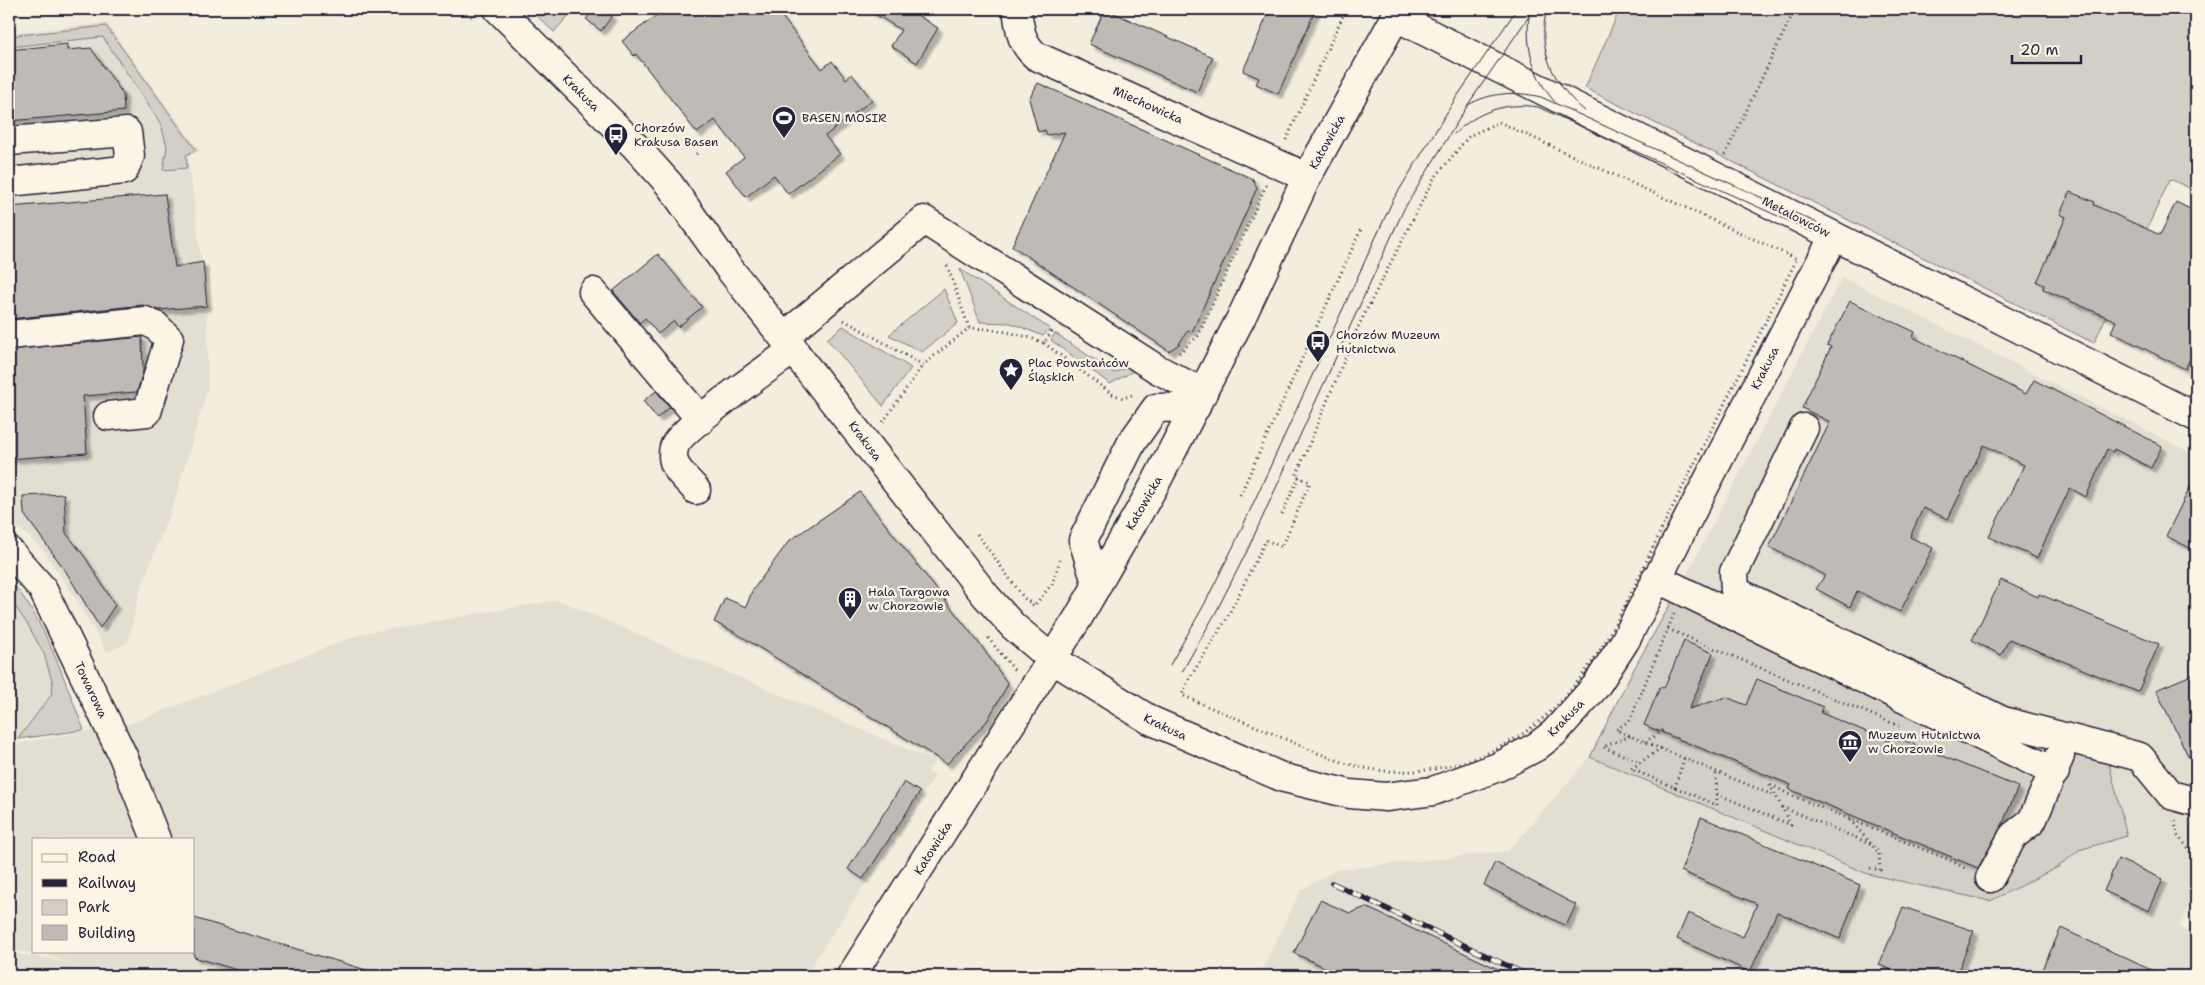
<svg xmlns="http://www.w3.org/2000/svg" width="2205" height="985" font-family="'Shantell Sans',sans-serif">
  <defs>
    <filter id="shadow"><feDropShadow dx="4.5" dy="4.5" stdDeviation="1" flood-color="#0004"/></filter>
  </defs>
  <rect width="100%" height="100%" fill="#f3edde"/>
  <filter id="ink" filterUnits="userSpaceOnUse"><feTurbulence type="fractalNoise" baseFrequency=".02" numOctaves="2"/><feDisplacementMap in="SourceGraphic" scale="10" xChannelSelector="R" yChannelSelector="G"/><feConvolveMatrix kernelMatrix="1 2 1 2 8 2 1 2 1" color-interpolation-filters="sRGB"/></filter>
  <g filter="url(#ink)">
    <path fill="#e3ded2" fill-rule="evenodd" d="M106,23L200,151L188,156L207,306L208,387L175,500L140,590L128,643L107,652L76,599L43,550L9,519V33Z
      M1842,277L2196,455V889L2179,927L2196,935V976H1259L1301,890L1336,870L1508,851L1590,757L1868,874L2058,867L2079,850L2127,835L2108,759L2010,739L1685,578Z
      M9,598L28,624L43,654L53,683L50,694L18,739L9,744Z
      M558,600L935,761L928,771L935,776L805,976H113L105,974L110,976H9V953L48,958L80,967L47,955L9,950V745L132,723L364,633ZM34,839H194V951H34Z"/>
    <path fill="#d4cfc6" stroke="#7b7880" d="M529,9H574L554,32Z
      M1620,9H2196V191L2170,179L2094,343L1585,88Z
      M106,26L196,150L186,155L187,168L163,170L167,147L161,124L103,37L9,47V36Z
      M960,269L1050,329L1043,336L1011,323L980,322Z
      M944,289L958,323L922,352L889,335Z
      M843,326L911,368L883,406L827,339Z
      M1055,333L1114,373L1134,364L1139,368L1110,384L1051,340Z
      M1685,578L2010,739L2108,759L2127,836L2079,850L2058,867L1990,901L1868,874L1590,757L1631,674Z
      M9,579C46,621 63,678 84,730L18,739L51,695L53,684L44,654L28,625L9,597Z"/>
    <path fill="#bfbab6" stroke="#22223b" filter="url(#shadow)" d="M594,9H603L612,16L601,31L586,19Z
      M665,9H776L822,69L832,61L846,79L852,74L872,100L825,136L840,154L788,194L774,175L746,197L726,171L744,157L715,120L697,133L636,54L634,56L622,41Z
      M867,9H908L938,28L917,63L891,46L901,30Z
      M1105,9L1213,57L1197,92L1089,44Z
      M1270,9H1316L1278,94L1256,84L1259,78L1243,71Z
      M67,44V50L91,48L123,94L124,111L9,121V50Z
      M1038,83L1253,179L1257,188L1192,332L1188,330L1179,344L1169,351L1012,246L1065,132L1047,135L1045,130L1038,132L1029,99Z
      M2070,192L2095,202L2094,205L2160,235L2176,202L2196,212V346L2185,369L2111,332L2116,321L2043,289L2044,285L2037,282L2066,217L2060,214Z
      M165,194L175,267L203,262L207,306L158,310L143,305L9,319V207Z
      M658,254L702,307L678,327L674,321L658,334L645,318L640,323L613,291Z
      M1850,301L1915,332L1913,337L2026,394L2034,380L2162,446L2151,468L2114,449L2113,452L2107,449L2086,497L2070,488L2037,558L1989,537L2024,465L1984,445L1948,519L1923,508L1910,537L1933,548L1900,612L1857,591L1850,607L1816,589L1825,575L1769,547L1830,422L1802,408L1831,347L1827,345Z
      M142,337L143,371L137,392L83,396L87,453L9,459V350Z
      M656,391L670,407L657,418L643,401Z
      M2196,475V551L2166,536Z
      M860,492L982,647L1008,684L987,721L947,764L734,632L714,622L725,598L746,607L752,591L789,541Z
      M64,494L66,533L85,557L115,605L100,628L65,570L24,514L23,496Z
      M2001,580L2038,597L2039,594L2159,644L2138,692L2009,639L2001,655L1972,640Z
      M1684,641L1713,653L1689,709L1726,697L1746,705L1757,679L1823,707L1821,713L1889,741L1891,735L2018,787L2002,825L1978,868L1789,789L1791,785L1644,725L1660,687L1664,688L1666,684Z
      M2196,673V772L2156,690Z
      M904,782L920,792L863,879L848,869Z
      M1701,817L1860,885L1840,939L1777,912L1750,972L1677,939L1688,913L1743,937L1757,904L1681,871Z
      M2118,859L2163,879L2149,911L2104,891Z
      M1495,862L1576,905L1566,926L1484,885Z
      M1320,900L1350,913L1366,907L1513,976H1343L1294,953Z
      M1903,907L1974,931L1956,976H1908L1879,965Z
      M194,918L373,972L372,976H257L194,957Z
      M2061,928L2164,976H2039Z"/>
    <g fill="none" stroke-linecap="round" stroke-linejoin="round">
      <defs>
        <path id="minor" d="M498,9L634,145L669,184L728,267L986,596L1013,626L1052,659L1150,720L1284,778L1350,794L1386,797L1433,791L1498,767L1536,747L1554,733L1596,686L1625,641L1834,236
          M1017,9C1020,29 1020,42 1036,56L1307,177
          M1396,17L2196,417
          M9,141L127,132L130,156L124,170L9,182
          M593,292L701,420
          M9,335L145,321L156,326L169,339L147,412L108,416
          M785,336L924,220L1157,369L1203,393
          M1804,428L1734,572L1735,591L2003,721L2140,757L2171,795L2196,802
          M696,490C688,480 673,469 673,456C673,453 674,447 675,445C683,427 774,364 794,349
          M9,551L42,588L123,756L156,839
          M1656,578L2055,772
          M1097,586L1083,540L1132,442L1156,408L1196,407
          M1990,878L2013,836L2032,821L2060,756
          M851,976L1078,618L1154,486L1242,316L1307,177L1400,9"/>
      </defs>
      <use href="#minor" stroke="#22223b" stroke-width="31"/>
      <path stroke="#22223b" stroke-width="3" stroke-dasharray="1 4" stroke-linecap="butt" d="M464,9L474,19
        M1499,122L1797,259C1753,347 1709,435 1665,522C1635,584 1607,654 1558,704C1515,749 1452,775 1388,771C1346,769 1305,747 1267,731C1239,719 1210,708 1182,695L1188,681L1226,620L1266,540L1282,547L1310,482L1296,476L1358,327L1433,180L1469,136Z
        M1286,140L1346,9
        M696,154L700,151
        M1725,155L1795,9
        M844,320L923,365L969,328L947,265
        M969,328C994,329 1020,333 1044,343L1052,331
        M1044,343L1112,394L1123,398L1132,395
        M1179,353L1198,336L1266,185
        M883,422L923,365
        M1240,495L1362,227
        M1282,514L1299,477
        M977,534L1024,598L1034,606L1052,584L1061,557
        M1674,614L1630,720L1616,730L1775,796
        M1668,629L1899,726
        M988,638L1016,672
        M1630,736L1603,747L1641,762
        M1645,742L1665,729
        M1661,748L1631,769L1717,805L1716,771
        M1675,788L1684,758
        M1717,794L1791,825L1769,783L1788,794L1952,861L1968,870
        M1782,807L1871,844
        M1850,820L1879,853L1880,870L1869,868
        M2175,821L2177,835L2196,857"/>
      <use href="#minor" stroke="#fcf5e5" stroke-width="28"/>
      <path stroke="#22223b" stroke-width="1" d="M1547,9C1536,49 1554,86 1585,111
        M1529,16C1525,47 1534,79 1555,102
        M1468,105C1491,92 1515,91 1541,97L1817,223
        M1454,134C1478,111 1505,102 1538,107L1813,232
        M1170,665L1204,605L1235,543L1393,200L1454,101L1517,9
        M1182,672L1216,612L1247,551L1404,209L1469,103L1534,9"/>
      <defs>
        <path id="rail" d="M1332,883L1529,976"/>
      </defs>
      <use href="#rail" stroke="#22223b" stroke-width="5.5"/>
      <use href="#rail" stroke="#fcf5e5" stroke-width="4" stroke-dasharray="11" stroke-linecap="butt"/>
    </g>
  </g>
  <defs>
    <symbol id="stadium-pin" viewBox="-11 -11 22 30"><path d="M0 17L-7.5 6A9.5 9.5 0 1 1 7.5 6Z" fill="#22223b" stroke="#fcf5e5"/><path d="M0-5a6.5 5 0 1 0 0 10a6.5 5 0 1 0 0-10ZM-3.5-1.8h7v3.6h-7Z" fill="#fff"/></symbol>
    <symbol id="bus-pin" viewBox="-11 -11 22 30"><path d="M0 17L-7.5 6A9.5 9.5 0 1 1 7.5 6Z" fill="#22223b" stroke="#fcf5e5"/><path d="M-5-6H5V4H4V6H2V4H-2V6H-4V4H-5ZM-3.5-4V0h7V-4ZM-3.5 1.2v1.5H-2V1.2ZM2 1.2v1.5H3.5V1.2Z" fill="#fff"/></symbol>
    <symbol id="sight-pin" viewBox="-11 -11 22 30"><path d="M0 17L-7.5 6A9.5 9.5 0 1 1 7.5 6Z" fill="#22223b" stroke="#fcf5e5"/><path d="M0-6L1.8-2.2L6-1.7L2.9 1.2L3.7 5.4L0 3.3L-3.7 5.4L-2.9 1.2L-6-1.7L-1.8-2.2Z" fill="#fff"/></symbol>
    <symbol id="building-pin" viewBox="-11 -11 22 30"><path d="M0 17L-7.5 6A9.5 9.5 0 1 1 7.5 6Z" fill="#22223b" stroke="#fcf5e5"/><path d="M-4-6H4V6H1V3H-1V6H-4ZM-2.5-4.3h1.7v1.8h-1.7ZM.8-4.3h1.7v1.8H.8ZM-2.5-1h1.7V.8h-1.7ZM.8-1h1.7V.8H.8Z" fill="#fff"/></symbol>
    <symbol id="museum-pin" viewBox="-11 -11 22 30"><path d="M0 17L-7.5 6A9.5 9.5 0 1 1 7.5 6Z" fill="#22223b" stroke="#fcf5e5"/><path d="M0-6L6-3V-2H-6V-3ZM-5-1h2V3h-2ZM-1-1h2V3h-2ZM3-1h2V3H3ZM-6 4H6V6H-6Z" fill="#fff"/></symbol>
  </defs>
  <g fill-rule="evenodd">
    <use href="#stadium-pin" x="770" y="104" width="28" height="38"/>
    <use href="#bus-pin" x="602" y="121" width="28" height="38"/>
    <use href="#bus-pin" x="1304" y="328" width="28" height="38"/>
    <use href="#sight-pin" x="997" y="356" width="28" height="38"/>
    <use href="#building-pin" x="836" y="585" width="28" height="38"/>
    <use href="#museum-pin" x="1836" y="728" width="28" height="38"/>
  </g>
  <g text-anchor="middle" stroke-width="4.5" stroke-linejoin="round" paint-order="stroke">
    <g font-size="12" fill="#22223b" stroke="#fcf5e5">
      <text transform="translate(581 93) rotate(45)" y="4">Krakusa</text>
      <text transform="translate(1148 105) rotate(24)" y="4">Miechowicka</text>
      <text transform="translate(1327 142) rotate(-61)" y="4">Katowicka</text>
      <text transform="translate(1796 217) rotate(27)" y="4">Metalowców</text>
      <text transform="translate(1765 368) rotate(-63)" y="4">Krakusa</text>
      <text transform="translate(865 441) rotate(53)" y="4">Krakusa</text>
      <text transform="translate(1144 503) rotate(-60)" y="4">Katowicka</text>
      <text transform="translate(91 690) rotate(65)" y="4">Towarowa</text>
      <text transform="translate(1566 718) rotate(-46)" y="4">Krakusa</text>
      <text transform="translate(1165 727) rotate(25)" y="4">Krakusa</text>
      <text transform="translate(933 848) rotate(-58)" y="4">Katowicka</text>
    </g>
    <g font-size="12" fill="#22223b" stroke="#fcf5e5" text-anchor="start">
      <text x="802" y="122">BASEN MOSIR</text>
      <text x="634" y="132">Chorzów<tspan x="634" dy="14">Krakusa Basen</tspan></text>
      <text x="1336" y="339">Chorzów Muzeum<tspan x="1336" dy="14">Hutnictwa</tspan></text>
      <text x="1028" y="367">Plac Powstańców<tspan x="1028" dy="14">Śląskich</tspan></text>
      <text x="868" y="596">Hala Targowa<tspan x="868" dy="14">w Chorzowie</tspan></text>
      <text x="1868" y="739">Muzeum Hutnictwa<tspan x="1868" dy="14">w Chorzowie</tspan></text>
    </g>
  </g>
  <rect width="2205" height="985" fill="none" stroke="#fcf5e5" stroke-width="30"/>
  <rect x="15" y="15" width="2175" height="955" fill="none" stroke="#22223b" stroke-width="2" filter="url(#ink)"/>
  <rect x="32" y="838" width="162" height="115" fill="#fcf5e5" stroke="#a5a1a1"/>
  <rect x="42" y="854" width="25" height="8" fill="#fcf5e5" stroke="#a5a1a1"/>
  <text x="78" y="862" font-size="15" fill="#22223b">Road</text>
  <rect x="42" y="879" width="25" height="8" fill="#22223b" stroke="#a5a1a1"/>
  <text x="78" y="888" font-size="15" fill="#22223b">Railway</text>
  <rect x="42" y="900" width="25" height="15" fill="#d4cfc6" stroke="#a5a1a1"/>
  <text x="78" y="912" font-size="15" fill="#22223b">Park</text>
  <rect x="42" y="925" width="25" height="15" fill="#bfbab6" stroke="#a5a1a1"/>
  <text x="78" y="938" font-size="15" fill="#22223b">Building</text>
  <path d="M2012 55v8h69v-8" fill="none" stroke="#22223b" stroke-width="2.5"/>
  <text x="2020" y="55" font-size="15" fill="#22223b" stroke="#fcf5e5" stroke-width="4" paint-order="stroke">20 m</text>
</svg>
